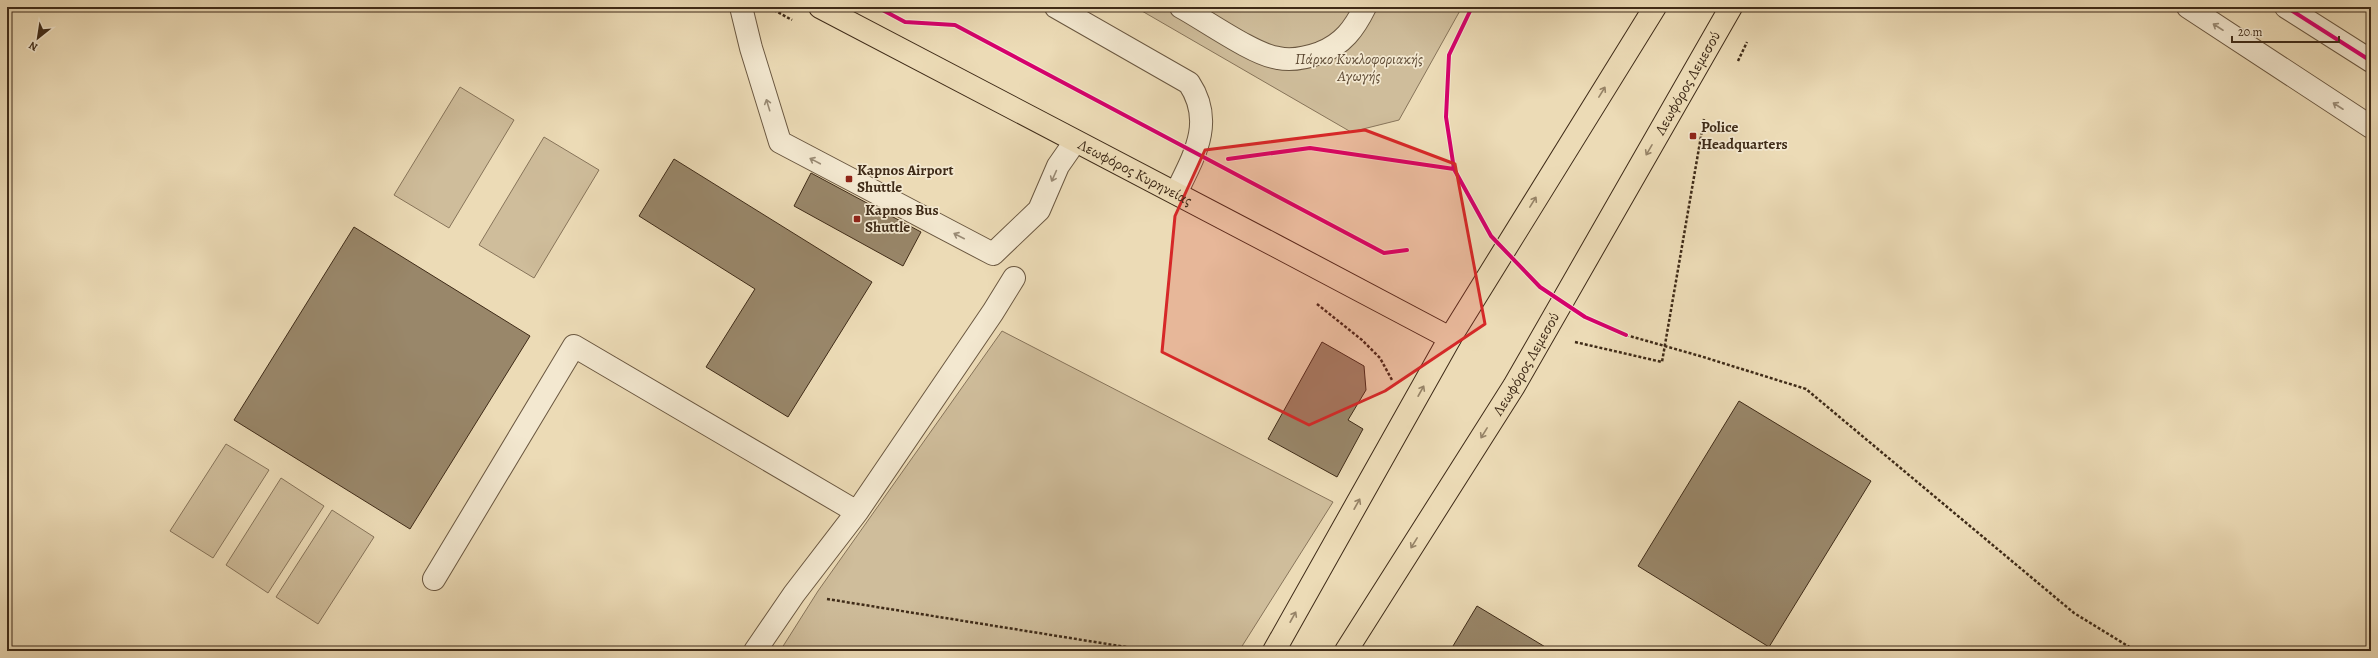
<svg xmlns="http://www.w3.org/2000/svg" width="2378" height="658" font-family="Alegreya,serif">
  <rect width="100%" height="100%" fill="#ecdbb6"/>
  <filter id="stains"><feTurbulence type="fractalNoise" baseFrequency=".005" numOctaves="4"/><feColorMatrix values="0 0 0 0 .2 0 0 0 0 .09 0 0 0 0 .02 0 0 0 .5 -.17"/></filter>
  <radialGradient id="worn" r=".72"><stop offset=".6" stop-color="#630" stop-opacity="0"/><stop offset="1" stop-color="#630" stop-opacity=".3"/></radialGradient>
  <path fill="#cfbd9b" stroke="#87745a" d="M1135,7H1462L1399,120L1351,132Z
    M460,87L514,120L449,228L394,195Z
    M544,137L599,170L534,278L479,245Z
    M1002,331L1333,502L1239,651H780L818,591Z
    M226,444L269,470L213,558L170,531Z
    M281,478L324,506L268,593L226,565Z
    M332,510L374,537L318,624L276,597Z"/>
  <path fill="#99876a" stroke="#3f2b18" d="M674,159L872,282L788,417L706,367L755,289L639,216Z
    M811,173L921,232L903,266L794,206Z
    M354,227L530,336L410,529L234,420Z
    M1322,342L1364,366L1366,390L1348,420L1363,429L1337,477L1268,439Z
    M1739,401L1871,481L1769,647L1638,566Z
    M1477,606L1552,651H1450Z"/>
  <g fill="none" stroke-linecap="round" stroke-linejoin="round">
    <defs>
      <path id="minor" d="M741,7L751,48L780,142L993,254L1039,210L1058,166L1074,143
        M1056,7L1189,83C1215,122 1194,156 1176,193
        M1181,7C1205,20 1254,55 1278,58C1292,61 1306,58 1320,53C1343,44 1354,29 1365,7
        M2188,7L2371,127
        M2286,7L2371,61
        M434,579L574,346L857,512L993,312L1014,278
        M755,651L794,594L857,512"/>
      <g id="major">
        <path id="s1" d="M820,7C1030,119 1241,226 1450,338"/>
        <path d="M1274,651L1450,338L1655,7"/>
        <path id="s2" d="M1346,651L1514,386L1731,7"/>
      </g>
    </defs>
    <use href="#minor" stroke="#6a5740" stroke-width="24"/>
    <use href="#major" stroke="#3f2b18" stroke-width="24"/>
    <path stroke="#3f2b18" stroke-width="2.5" stroke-dasharray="3 2" stroke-linecap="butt" d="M774,10L792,20
      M1738,61L1747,42
      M1317,304L1362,340L1380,358L1392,380
      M1626,335L1700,356L1806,389L2074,613L2136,651
      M1575,342L1662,362L1704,119
      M827,599L1151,651"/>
    <use href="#minor" stroke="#f3e8d0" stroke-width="22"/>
    <use href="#major" stroke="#ecdbb6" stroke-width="22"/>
    <defs>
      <path id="cycleway" d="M877,7L905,22L955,25L1384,253L1407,250
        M1472,7L1449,55L1446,117L1454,169L1491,236L1540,287L1585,317L1626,335
        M2286,7L2371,61
        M1228,159L1310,148L1454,169"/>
    </defs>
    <use href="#cycleway" stroke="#f3e8d0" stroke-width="6"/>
    <use href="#cycleway" stroke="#d6006c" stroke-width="4"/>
  </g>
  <defs><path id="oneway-shaft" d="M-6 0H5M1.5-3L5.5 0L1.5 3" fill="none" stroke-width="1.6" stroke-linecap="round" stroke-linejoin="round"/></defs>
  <g stroke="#998a74">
    <use href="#oneway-shaft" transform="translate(2218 27) rotate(-147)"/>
    <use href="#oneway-shaft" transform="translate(768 105) rotate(-107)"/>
    <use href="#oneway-shaft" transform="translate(2338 106) rotate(-147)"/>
    <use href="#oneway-shaft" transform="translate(815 161) rotate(-152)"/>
    <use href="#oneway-shaft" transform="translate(1054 176) rotate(114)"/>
    <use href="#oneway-shaft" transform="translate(959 236) rotate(-153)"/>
  </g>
  <g stroke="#968367">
    <use href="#oneway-shaft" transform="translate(1602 92) rotate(-58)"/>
    <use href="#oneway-shaft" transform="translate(1649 150) rotate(120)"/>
    <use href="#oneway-shaft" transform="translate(1533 202) rotate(-58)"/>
    <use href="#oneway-shaft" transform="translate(1421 391) rotate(-61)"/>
    <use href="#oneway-shaft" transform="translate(1484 433) rotate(122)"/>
    <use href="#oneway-shaft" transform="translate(1357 504) rotate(-61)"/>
    <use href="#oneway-shaft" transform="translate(1414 543) rotate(122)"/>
    <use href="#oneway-shaft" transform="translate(1293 617) rotate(-61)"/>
  </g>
  <path fill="#d62828" fill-opacity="0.2" stroke="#d62828" stroke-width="3" stroke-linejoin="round" d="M1365,130L1455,164L1485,324L1385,391L1309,425L1162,352L1175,216L1205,150Z"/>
  <g fill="#8f2418" stroke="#f3e8d0" stroke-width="1.5">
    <rect x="1689" y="132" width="8" height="8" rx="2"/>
    <rect x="845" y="175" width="8" height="8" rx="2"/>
    <rect x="853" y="215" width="8" height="8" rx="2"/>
  </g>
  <g text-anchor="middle" stroke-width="3.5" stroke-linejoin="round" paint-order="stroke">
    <g font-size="15" font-style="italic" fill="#5c4832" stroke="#f3e8d0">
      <text x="1359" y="64">Πάρκο Κυκλοφοριακής<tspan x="1359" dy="17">Αγωγής</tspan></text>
    </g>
    <g font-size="15" fill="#3f2b18" stroke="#f3e8d0">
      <text dy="5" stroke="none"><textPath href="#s2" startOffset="663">Λεωφόρος Λεμεσού</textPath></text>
      <text dy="5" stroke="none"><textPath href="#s1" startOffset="356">Λεωφόρος Κυρηνείας</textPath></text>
      <text dy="5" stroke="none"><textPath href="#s2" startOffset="339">Λεωφόρος Λεμεσού</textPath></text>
    </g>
    <g font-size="15" font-weight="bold" fill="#3f2b18" stroke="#f3e8d0" text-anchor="start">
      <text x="1701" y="132">Police<tspan x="1701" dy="17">Headquarters</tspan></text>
      <text x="857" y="175">Kapnos Airport<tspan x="857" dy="17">Shuttle</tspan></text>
      <text x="865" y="215">Kapnos Bus<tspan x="865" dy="17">Shuttle</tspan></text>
    </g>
  </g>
  <rect width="2378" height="658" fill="none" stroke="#ecdbb6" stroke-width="24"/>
  <rect x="8" y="8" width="2362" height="642" fill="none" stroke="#3f2b18" stroke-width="2"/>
  <rect x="12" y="12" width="2354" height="634" fill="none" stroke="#3f2b18"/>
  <g transform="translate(38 38) rotate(210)" stroke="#f3e8d0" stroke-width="3" paint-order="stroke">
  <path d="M0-3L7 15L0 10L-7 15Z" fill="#3f2b18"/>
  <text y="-6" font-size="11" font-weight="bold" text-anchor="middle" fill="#3f2b18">N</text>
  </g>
  <path d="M2232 36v6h107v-6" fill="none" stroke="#3f2b18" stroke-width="2"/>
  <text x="2238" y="36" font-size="12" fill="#3f2b18" stroke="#f3e8d0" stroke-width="3" paint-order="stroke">20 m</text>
  <rect width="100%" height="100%" filter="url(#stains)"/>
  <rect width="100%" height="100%" fill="url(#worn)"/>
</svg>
